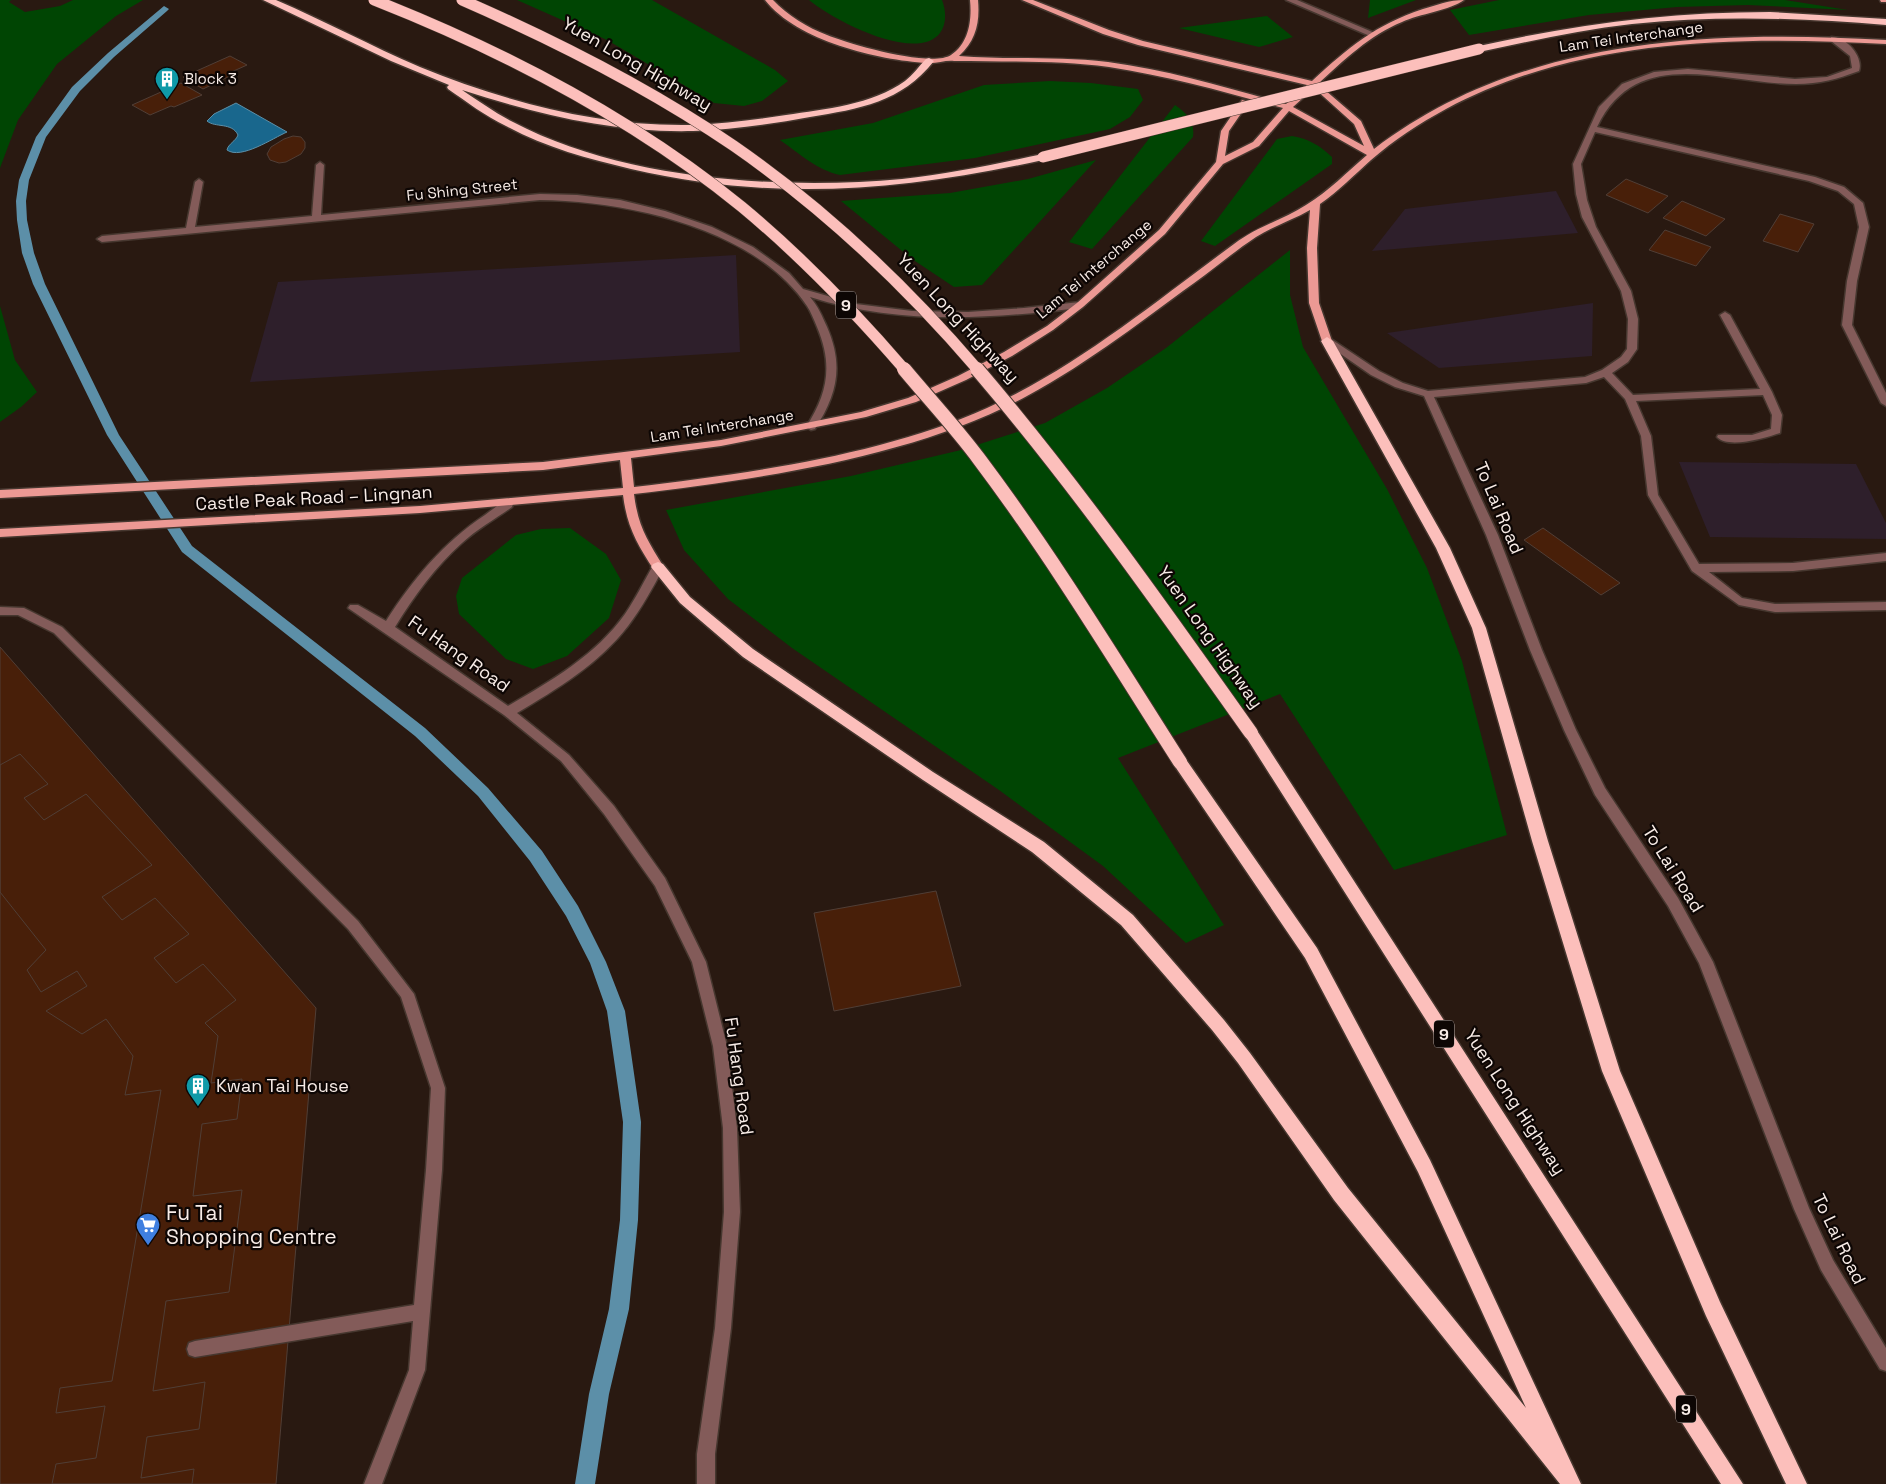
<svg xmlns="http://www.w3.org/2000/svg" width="1886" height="1484" font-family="'Space Grotesk',sans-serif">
  <rect width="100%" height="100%" fill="#291911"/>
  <path fill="#2e1f2b" d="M1556,191L1578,233L1372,251L1405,209Z
    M736,255L740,352L250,382L278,282Z
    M1593,303L1592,356L1439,368L1387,333Z
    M1679,462L1856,464L1886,523V539L1710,537Z"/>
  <path fill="#004503" d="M0,0H11L9,2L25,12L60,6L73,0H143L116,16L57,64L18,120L0,168Z
    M517,0H652L775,70L788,81L762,101L744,106L714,103L607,40Z
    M809,0H942C946,10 947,24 940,33C916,64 831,19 809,0Z
    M1370,0H1416L1368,18Z
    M1499,0H1785L1848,10L1748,5L1677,7L1589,15L1469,35L1450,10Z
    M1267,16L1293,37L1259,47L1179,28Z
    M1050,81L1091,83L1138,89L1143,100L1130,117L1110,129L975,158L840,175C817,170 800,154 780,140L873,123L984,85Z
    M1175,105C1188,114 1195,122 1193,137L1092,249L1069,242Z
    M1292,136C1309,139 1319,145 1332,157V164L1215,246L1201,241L1277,139Z
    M1096,160L982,285L954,287L912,259L841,201L950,193L1028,179Z
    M1290,250V295L1303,347L1387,489L1427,568L1462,661L1507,835L1394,870L1280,694L1118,758L1224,925L1186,943L1103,866L999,790L792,648L728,599L684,550L666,510L851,476L961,450L1045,423L1107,388L1166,348Z
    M0,306L15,360L37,392L21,407L0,422Z
    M570,528L606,554L621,580L609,618L567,656L533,669L506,659L459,614L456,596L462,578L516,535L541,529Z"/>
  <path fill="#19678d" stroke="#5c8fa8" d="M236,103L287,132C273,138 241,160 227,150C228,144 236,141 238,135C232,122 215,128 207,121L214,114Z"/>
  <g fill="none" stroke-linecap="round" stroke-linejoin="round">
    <path fill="#5c8fa8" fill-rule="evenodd" d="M164,6L169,9L167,11L114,57L80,91L46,137L29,180L26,201L27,220L34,253L45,284L119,435L192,546L425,728L488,788L542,851L578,906L606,962L625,1011L641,1122L638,1220L629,1309L609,1394L595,1484H575L589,1394L609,1309L620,1220L623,1122L607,1011L590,963L566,916L530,861L478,796L415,736L182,552L107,435L33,284L22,253L17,220L16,201L19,180L36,137L72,87L108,53Z"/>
  </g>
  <path fill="#481f09" stroke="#503e36" d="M230,56L247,65L227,74L230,76L203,89L183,77Z
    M181,83L202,95L174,107L171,106L150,115L132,105Z
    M293,136L301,137L305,142V148L301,154L286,162L279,163L270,160L267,154L271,147L284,139Z
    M1626,179L1668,196L1648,213L1606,195Z
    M1682,201L1725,219L1706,236L1663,218Z
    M1780,214L1814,224L1798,252L1763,241Z
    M1665,230L1711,247L1696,266L1649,250Z
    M1543,528L1620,583L1601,595L1524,540Z
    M0,647L316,1008L276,1484H0Z
    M20,754L48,784L24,798L44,820L86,794L152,865L102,897L122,920L155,898L189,934L154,958L176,983L203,964L236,1000L205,1023L218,1036L211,1083L242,1079L237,1119L202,1124L193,1196L242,1190L229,1292L166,1301L153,1391L205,1382L199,1429L147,1437L141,1478L194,1469L192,1484H52L56,1464L96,1458L105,1406L56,1413L60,1388L112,1381L161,1090L125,1095L133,1056L106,1019L82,1034L46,1011L87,986L77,971L41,992L27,970L46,950L0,892V765Z
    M936,891L961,986L834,1011L814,913Z"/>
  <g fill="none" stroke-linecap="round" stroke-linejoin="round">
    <defs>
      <path id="minor" d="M1286,0H1297L1377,34L1370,36Z
        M1831,37C1846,36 1864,57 1859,71C1837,79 1820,84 1796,84C1725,84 1637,43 1597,127L1815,177L1844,187L1863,203L1869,227L1857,281L1852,325L1886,393V406L1881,403L1842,325L1847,281L1859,227L1854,204L1838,191L1809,181L1595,132L1581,164L1587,200L1596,227L1631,291L1638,319L1637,349L1628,362L1612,373L1633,395L1760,389L1720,315L1725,312L1730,315L1772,392L1782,415L1780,433C1765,438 1728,449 1717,437L1718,435H1752L1771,429L1772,415L1763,395L1636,401L1651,436L1658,495L1699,564L1793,563L1886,553V561L1793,571L1709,572L1742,598L1775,604L1886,602V610L1775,612L1739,605L1692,571L1648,495L1641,436L1625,399L1604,377L1586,383L1434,397L1498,535L1542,650L1576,730L1605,788L1678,898L1713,962L1809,1208L1833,1260L1886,1348V1371L1880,1369L1821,1270L1794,1209L1699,963L1668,906L1595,795L1564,730L1530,650L1486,535L1424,396L1395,387L1371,375L1322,341L1323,339H1331L1379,371L1403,383L1428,391L1585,377L1602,370L1621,357L1627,349L1628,319L1621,291L1582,217L1576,194L1573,164L1599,107L1622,84L1654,72L1688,69L1795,79L1827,77L1852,68L1850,56L1831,41Z
        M320,162L324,165L321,215L540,194L577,195L620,200L665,211L712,227L753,247L789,273L803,289L856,304L912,311L968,312L1024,308L1080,302L1085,305L1080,308C988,319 899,325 810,297C818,306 822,316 827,327C844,366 837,395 815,429L811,430L806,427C828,393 833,365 817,327C814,320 811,312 807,306C755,228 627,201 540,200L102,242L97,239L102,236L186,228L195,182L199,179L203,182L195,227L312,216L316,165Z
        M508,500L513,504L512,507C495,519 477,529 462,543C435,567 414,596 395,627L508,706C551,681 596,655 625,614C636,598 644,581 654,564H662L664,567C653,587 642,608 628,626C599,664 557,689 517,713L569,755L614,806L665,878L706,962L727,1046L737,1128L740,1212L731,1328L715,1454V1484H697V1454L715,1328L724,1212L723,1128L713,1046L692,962L655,886L604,814L561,761L504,715L348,608L350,605H358L386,621C413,579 443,543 485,515C492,510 500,503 508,500Z
        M0,607L24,608L62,627L358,921L414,994L445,1088L442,1170L425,1370L382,1484H364L409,1370L413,1321L195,1357L189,1355L187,1349L189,1343L195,1341L414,1305L426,1170L431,1088L401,997L348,929L54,633L18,615H0Z"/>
      <path id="major" d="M765,0H773C787,15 808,28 827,35C849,44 931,68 951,55C969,43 972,20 970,0H978C980,23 976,40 959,56C1008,60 1058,56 1108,62C1169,70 1227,88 1286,104L1307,85L1138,45L1103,34L1022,0H1033L1109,30L1143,41L1312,81C1349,47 1375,25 1423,9C1437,5 1449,0 1464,0C1451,10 1419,14 1402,22C1370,35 1344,60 1318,84L1361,121L1374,149C1520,37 1710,30 1886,40V44C1738,36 1580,37 1446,109C1420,123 1394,140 1371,160C1354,175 1339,191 1320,204L1317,248L1319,303L1332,341L1331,343H1323L1322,341L1309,303L1307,248L1310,210C1293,220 1273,226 1256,237C1238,249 1222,262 1205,275C1147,317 1090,362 1027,396C915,457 760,479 634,494C638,526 647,540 664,567L658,571L654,570C637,544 627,527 623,495L420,513L0,537V529L420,506L623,488L620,460L543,470L0,498V490L543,462L721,440L861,412L908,398L958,376L1004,352L1047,326L1077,303L1159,230L1216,162L1221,131L1242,100L1249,102L1229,131L1225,156L1253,142L1283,108C1225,92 1168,76 1109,67C1058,60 1005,62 954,61C945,60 936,64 927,63C878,60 797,41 765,0ZM1314,88L1354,124L1364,146L1293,107ZM1289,111L1367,155C1347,172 1329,191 1306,205C1283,220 1258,226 1234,244C1155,302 1077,367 987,408C883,455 746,474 634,487L631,458L721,446L866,417L916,402L966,380L1012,356L1053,330L1083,307L1165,234L1223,164L1259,146Z
        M1880,0H1886V2H1881Z"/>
      <path id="highway" d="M263,0H276C325,21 371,46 420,67C506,102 599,127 692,125C723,124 755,120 786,115C825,109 872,105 905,81C913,75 919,66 926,59L929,58L934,61C902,102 859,109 810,117C771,124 732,130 693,131C614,133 537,114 462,90C479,101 495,113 513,122C623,180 780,190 902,179C949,174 996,164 1043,154L1048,157L1043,160C901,191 774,202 631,169C588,159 544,147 506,126C485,116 467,102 448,89L447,87L449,85L391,61Z
        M1770,12L1886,19V25C1801,18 1717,15 1632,24C1580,30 1530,41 1479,52L1474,49L1479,46C1577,24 1670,12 1770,12Z
        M1327,337L1333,341L1450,548L1486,628L1548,841L1620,1071L1720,1302L1807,1484H1786L1706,1316L1602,1071L1532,841L1472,628L1436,548L1321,341Z
        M658,562L663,564L690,597L753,649L933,772L1044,842L1133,915L1224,1020L1250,1053L1348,1188L1526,1408L1418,1172L1305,958L1172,762L1175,758L1180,756L1185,758L1317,948L1430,1160L1581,1484H1560L1334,1200L1238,1063L1212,1030L1121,925L1032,852L923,780L743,657L680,603L651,567L653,564Z
        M1251,727L1256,729L1743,1484H1721L1246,737L1244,733L1246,729Z"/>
    </defs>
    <use href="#minor" stroke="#46372f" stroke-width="3"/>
    <use href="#major" stroke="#46372f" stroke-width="3"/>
    <use href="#highway" stroke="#46372f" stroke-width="3"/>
    <use href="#minor" fill="#835b59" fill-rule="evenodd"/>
    <use href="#major" fill="#ec9994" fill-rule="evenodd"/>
    <use href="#highway" fill="#fcbfbb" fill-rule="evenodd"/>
    <defs>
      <path id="highway-bridge-far1" d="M374,0C506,52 631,117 742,207C801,256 855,312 905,370
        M462,0C556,41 649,88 734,146C825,209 907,287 978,370
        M1043,157L1479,49"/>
      <path id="highway-bridge" d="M904,369C929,399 956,428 979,459C1052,556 1115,660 1180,762
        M977,369C1076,485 1163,609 1251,733"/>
    </defs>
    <use href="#highway-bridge-far1" stroke="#46372f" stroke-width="12" stroke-linecap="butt"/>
    <use href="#highway-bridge" stroke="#46372f" stroke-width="16" stroke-linecap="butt"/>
    <use href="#highway-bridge-far1" stroke="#fcbfbb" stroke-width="11"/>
    <use href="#highway-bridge" stroke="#fcbfbb" stroke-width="14"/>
  </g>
  <defs>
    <symbol id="building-pin" viewBox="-11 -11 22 30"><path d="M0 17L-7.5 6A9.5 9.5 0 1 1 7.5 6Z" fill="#0f9aa8" stroke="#0d0604"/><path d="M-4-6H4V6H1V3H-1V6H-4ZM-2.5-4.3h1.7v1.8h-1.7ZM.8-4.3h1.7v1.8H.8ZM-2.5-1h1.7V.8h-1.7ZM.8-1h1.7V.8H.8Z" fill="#fff"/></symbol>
    <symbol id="supermarket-pin" viewBox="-11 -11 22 30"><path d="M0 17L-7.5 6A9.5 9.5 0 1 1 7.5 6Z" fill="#3f7fe0" stroke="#0d0604"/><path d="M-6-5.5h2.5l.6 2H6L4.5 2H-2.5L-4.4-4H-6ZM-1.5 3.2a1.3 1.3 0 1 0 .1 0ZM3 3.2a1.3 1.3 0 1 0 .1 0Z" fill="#fff"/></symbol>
  </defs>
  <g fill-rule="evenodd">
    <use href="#building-pin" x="153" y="65" width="28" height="38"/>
    <use href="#building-pin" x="184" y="1072" width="28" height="38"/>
    <use href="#supermarket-pin" x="134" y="1211" width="28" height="38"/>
  </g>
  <g text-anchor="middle" stroke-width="4.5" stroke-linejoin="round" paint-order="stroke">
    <g font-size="15" fill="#f8ece7" stroke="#0d0604">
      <text transform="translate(1631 37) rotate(-8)" y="5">Lam Tei Interchange</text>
      <text transform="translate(462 190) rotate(-6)" y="5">Fu Shing Street</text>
      <text transform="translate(1094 269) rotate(-40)" y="5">Lam Tei Interchange</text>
      <text transform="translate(722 426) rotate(-9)" y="5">Lam Tei Interchange</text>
    </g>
    <g font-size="15" fill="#f8ece7" stroke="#0d0604" text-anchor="start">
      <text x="184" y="84">Block 3</text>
    </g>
    <g fill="#0d0604" stroke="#b2a7a3" stroke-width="1">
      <rect x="836" y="291.5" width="20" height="27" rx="4"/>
      <rect x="1434" y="1020.5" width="20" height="27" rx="4"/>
      <rect x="1676" y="1395.5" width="20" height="27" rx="4"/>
    </g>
    <g font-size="16" font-weight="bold" fill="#f8ece7">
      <text x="846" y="311">9</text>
      <text x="1444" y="1040">9</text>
      <text x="1686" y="1415">9</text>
    </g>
    <g font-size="18" fill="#f8ece7" stroke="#0d0604">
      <text transform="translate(637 64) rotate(30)" y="6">Yuen Long Highway</text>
      <text transform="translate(958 318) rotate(47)" y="6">Yuen Long Highway</text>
      <text transform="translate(314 498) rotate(-3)" y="6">Castle Peak Road – Lingnan</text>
      <text transform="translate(1499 508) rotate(67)" y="6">To Lai Road</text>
      <text transform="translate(1210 637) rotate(55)" y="6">Yuen Long Highway</text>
      <text transform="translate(459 654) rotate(35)" y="6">Fu Hang Road</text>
      <text transform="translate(1673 869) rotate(58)" y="6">To Lai Road</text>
      <text transform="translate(739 1076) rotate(82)" y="6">Fu Hang Road</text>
      <text transform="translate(1515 1102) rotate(57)" y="6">Yuen Long Highway</text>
      <text transform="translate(1839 1239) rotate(64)" y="6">To Lai Road</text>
    </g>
    <g font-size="18" fill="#f8ece7" stroke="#0d0604" text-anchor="start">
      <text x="216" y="1092">Kwan Tai House</text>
    </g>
    <g font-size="21" fill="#f8ece7" stroke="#0d0604" text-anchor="start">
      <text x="166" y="1220">Fu Tai<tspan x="166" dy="24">Shopping Centre</tspan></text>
    </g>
  </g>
</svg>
